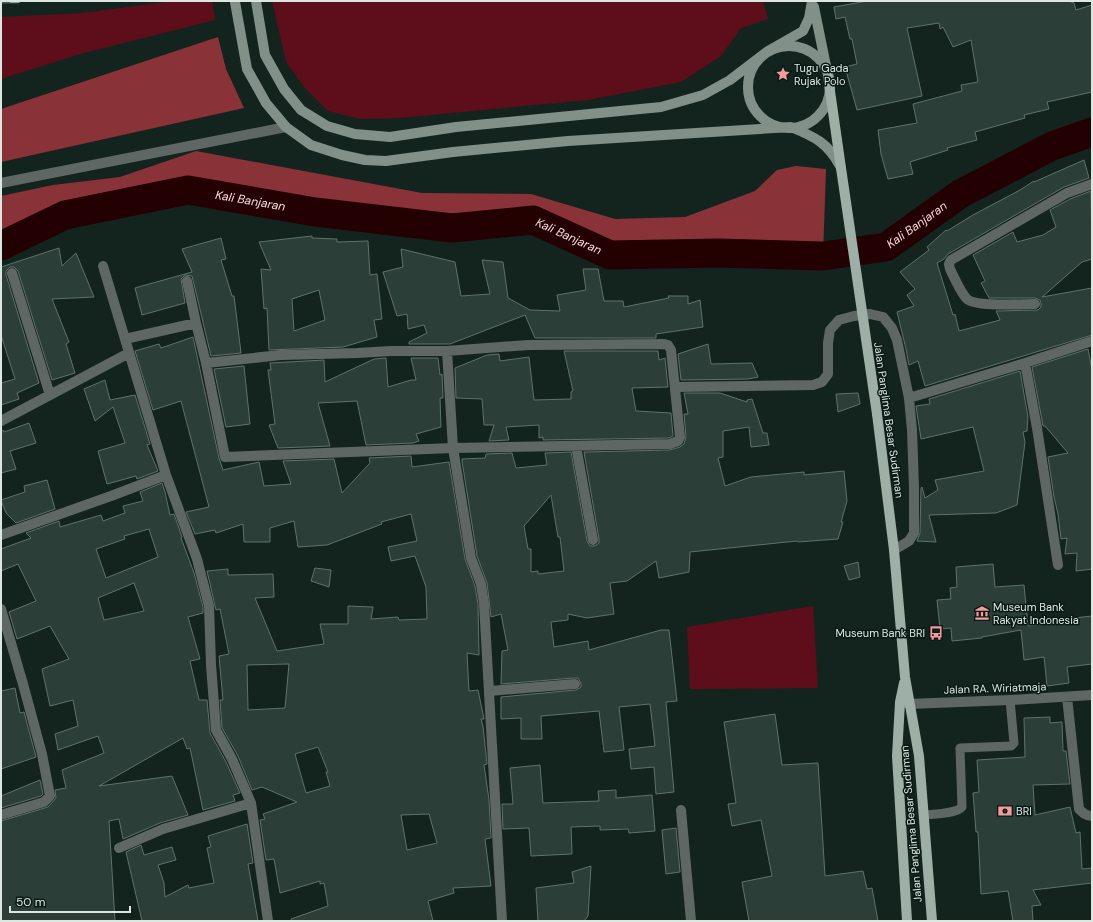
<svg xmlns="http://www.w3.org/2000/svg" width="1093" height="922" font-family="'DM Sans',sans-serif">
  <rect width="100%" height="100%" fill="#13241e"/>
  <path fill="#5e0e1a" d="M172,1H212L215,20L80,54L1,79V17L83,13Z
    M272,1H763L768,19L741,28L721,56L681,82L588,100L399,118L360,119L328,111L305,88L286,62Z
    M813,606L818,688L690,689L687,627Z"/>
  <path fill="#893339" d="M218,37L226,69L244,108L1,162V109Z
    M196,151L422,193L531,194L615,219L685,217L755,191L777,170L796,166L826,169L823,256L718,253L610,255L533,220L452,228L315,212L188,190L65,215L1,246V196L53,185L120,177Z"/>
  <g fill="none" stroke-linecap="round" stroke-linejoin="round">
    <path stroke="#230002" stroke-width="29" id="s1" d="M1,246L65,215L188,190L315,212L452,228L533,220L610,255L718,253L823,256L886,247L960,194L1052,146L1092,132"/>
  </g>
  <path fill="#2c3e38" stroke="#5e726b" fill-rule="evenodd" d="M867,1H1069L1074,3L1076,10L1092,5V92L1047,102L1049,109L1024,115L1025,118L975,132L977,140L947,148L948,150L910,162L913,174L888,179L881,154L878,130L917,123L913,104L962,91L961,85L978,82L971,40L953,47L943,27L940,29L939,23L907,28L922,96L857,110L845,67L857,64L852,39H850L845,17L836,19L834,7Z
    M1084,160L1089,178L1064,187L948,254L944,259L937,263L953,315L955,314L959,331L1000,320L996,311L1038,310L1041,307V304L1040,300L1035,298H989L981,283L985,281L973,255L1013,232L1017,242L1043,235L1056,227L1050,210L1070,199L1091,191L1092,259L1082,262L1042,297L1092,288V335L925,386L918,361L909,365L906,349L897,312L914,306L907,295L915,289L900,272L929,250L927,247L946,230L947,231L973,215L1020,190L1034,181V182Z
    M312,236V238L337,239V242L368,241L370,275L377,274L382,319L374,320L377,337L343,347L269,350L267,308L264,309L261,269L271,270L259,242ZM319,290L325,320L294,331L292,299Z
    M221,238L226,259L221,260L232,296H234L241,353L211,356L193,280L192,276L185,275L181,279L185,303L142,315L135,288L192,272L182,249Z
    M59,248L62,266L76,253L94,297L52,299L69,342L66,344L75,373L52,380L18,271L14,267H10L6,271V275L39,383L17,393L19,399L1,405V383L15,379L1,335V267Z
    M401,249L455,262L461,296L490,294L482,260L503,262L508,298L530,310L560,311L557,295L586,290L583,269H598L604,301H623L624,307L669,298L668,296H688V304L700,300L703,327L656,334V338H535L525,315L450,344H409V342L427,333L424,325L408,329L407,314L397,316L383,272L403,267Z
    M193,337L219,458L223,470L259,462L264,486L291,484L283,461L334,459L342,493L370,463L369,458L411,456L412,467L449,462L465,559L475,586L478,605L479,655L467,653L469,691L478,690L484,719H481L483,726L487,764L484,765L489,800L491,838L485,839L491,886L453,888L454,893L428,901L433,921H292L291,919L328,906L324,883L320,884V881L280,893L274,859L266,860L260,820L265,819L263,814L297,802L262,787L252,790L238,756L222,728L220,700H223L219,656L229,654L220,609L216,610L207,571L228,569V575L273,574L274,597L255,598L277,651L324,644L320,624H348V606L373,607L371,619L398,617L399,620L427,619L426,587L415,556L391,561L388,547L417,541L411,514L381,522L382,524L327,545L298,547L294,521L270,528V542H244L243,524L216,533L215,530L195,534L186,512L209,507L181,401L153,410L135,351L159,344L161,348ZM289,664L285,708L248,710L247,665ZM318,747L328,772H326L330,786L306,793L295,754ZM429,814L437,843L407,850L401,815Z
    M708,344L711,364L752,363L758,377L748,379L681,380L678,354Z
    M1088,349L1092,370V569L1076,571L1077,553L1065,554L1067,538L1061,539L1058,514L1054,497L1048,457L1068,453L1045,426H1043L1032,367Z
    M564,351H658L659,360L665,358L668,387L632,388L636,411L671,413L673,436L669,438L543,440V437L539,438V425L506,427L509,440L489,441L494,425H484L482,399L456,398L455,368L487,355L499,354L500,361L529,357L534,400L571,399V392L573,391Z
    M386,358L388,387L411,380H416L411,358H438L440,375L442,374L443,398H440L441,427L416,434L419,441L413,443L366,445L357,401L318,403L330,446L278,448L269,425L275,424L268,370H271L270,363L324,360L325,382L374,359Z
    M244,366L250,424L226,427L214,369Z
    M1020,371L1028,417L1027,431L1023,432L1025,442L1017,505L996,513L929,515L936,542L917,541L920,533L921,488L922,487L925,498L938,490L935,480L984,471L973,427L921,439L916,406L930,404L929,399Z
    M105,380L110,400L135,395L150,444L147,445L158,471L137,479L136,476L107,484L98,451L125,443L113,407L95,421L84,389Z
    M684,393H720L747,402V400L752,399L763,433H767L769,445L751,447L749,427L723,431V457L718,458L725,486L751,477L804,472V475L844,471L847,501L841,522H843L838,539L798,542L797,541L690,552L689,572L659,578L656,561L627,581L610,583L614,614L587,618L568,614V620L551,622L554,647L588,641L589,650L661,630H669L677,701L666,702L674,792L656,794L654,767L631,769L629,749L655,746L650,704L619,707L624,750L604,752L599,711L541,716L542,739H521V718L501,719V697L576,690L581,687V683L578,678H574L501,684L502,651L508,650L501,614L491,617L487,583L477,556L462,461V459L485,458L486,454L512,453L516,468L547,465L545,453L571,452L587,541L590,546H595L599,543V539L584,452L670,450L680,447L684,444L686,437L684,414H688ZM551,495L558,537H560L564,571L538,574V571L531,572V549H528L524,526Z
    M858,393L860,404L838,412L836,394Z
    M29,423L36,443L10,451L16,469L1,473V431L3,430L4,432Z
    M47,480L55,509L16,523L6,513L1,500L25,492L24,486Z
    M162,483L165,492L170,515L174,514L182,537L181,538L194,573L203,607V613L188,617L200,659L190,661L199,700H207L210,733L226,762L240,793L233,795L235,801L203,810L190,748L187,749L183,738L99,786L172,776L188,815L160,823L123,839L119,819L109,821L115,921H1V821L48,807L56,798L55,790L66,788L62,770L104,753L98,736L58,750L55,734L78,726L73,700L50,706L42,669L69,659L50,626L17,639L9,612L36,601L18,564L1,571V549L31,538L26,533L59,521L60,527L101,515L103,521L125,513L123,506L143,501L140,492ZM149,529L158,557L106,578L96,549L125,539L124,536ZM134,583L144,611L104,620L98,598Z
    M858,562L860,577L849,580L844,566Z
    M993,564L995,587L1024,585L1028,626L1075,620L1074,618L1092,616V664L1067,667L1069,683L1047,686L1044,657L1024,660L1021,630L982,637V638L952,641L951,628L940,629L937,600L951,599L950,588L957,587L956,567Z
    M315,568L331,570L329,587L311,581Z
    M15,688L20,713L24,712L36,757L1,769V691Z
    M775,714L782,765L818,763L825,876L863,871L867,889L872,888L878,921H749L742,882L772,876L761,820L732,826L728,804L736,803L724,722Z
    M1050,717V723L1062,722L1063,751H1066L1070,784L1033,785L1035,815L1070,807L1076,833L1080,832L1082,869L1092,868V883L1033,890L1041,905L1032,906L1033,921H1013L1008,891L981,894L978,832H976L973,793L979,792L977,760L1025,757L1024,718Z
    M540,765L543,803L599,801L598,791L616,790V798L652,795L655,831L629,833L628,829L600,830V826L571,827L572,854L531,856L529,828L503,829L502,804H513L510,768Z
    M40,780L43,794L41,796L1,808V796Z
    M247,824L253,863L248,864L258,921H142L126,852L141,845L144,855L172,847L176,860L158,865L164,883L165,897L188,885L189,888L214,883L207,848L211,847L208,836Z
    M676,828L680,872L666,874L662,830Z
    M591,866L588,916L584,921H538L536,888L574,883L572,872Z"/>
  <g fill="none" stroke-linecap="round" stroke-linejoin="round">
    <path stroke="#5f6764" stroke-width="9" d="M924,815C933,814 956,814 962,807L960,748L1011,746L1014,743L1010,700"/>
    <path stroke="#5f6764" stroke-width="10" d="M1,183L286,127
      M103,266L166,475L197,559L209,606L211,665L216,730L232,759L251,803L268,921
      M12,273L50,395
      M187,281L196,323
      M1035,304C1022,304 975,307 967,299C961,293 954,277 950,269L949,264L951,260L1067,193L1092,184
      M125,339L196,323L206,363L225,457L453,448L670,444L678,441L680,437L671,350L668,345L664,344L528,345L447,351H391L357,353L281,355L206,363
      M447,351L453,448L471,558L481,584L484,604L502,921
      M1025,363L1037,428L1058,565
      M675,387L813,385L822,382L828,374V343L830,330L839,320L854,316L870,314L883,317L892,328L897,340L909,398L912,430L914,488V533L909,541L894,550
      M909,398L1025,363L1092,341
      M1,421L129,353
      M576,446L593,540
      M1,535L111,496L166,475
      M1,609L23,684L42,754L50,796L44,802L1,815
      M490,691L575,684
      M1067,697L1079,809C1083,813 1086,816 1092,816
      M902,702L909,704L1010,700L1092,695
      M681,810L691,921
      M119,848L163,829L251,803"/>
    <path stroke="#82908a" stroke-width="10" d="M256,1L265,55L284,89L301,110L327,126L355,134L390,137L456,127L661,107L703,95L730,80L768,51L803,31L809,18L812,1
      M235,2L247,69L266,103L286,127L311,145L342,155L365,160L386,161L453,152L568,141L791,127C815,137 828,143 840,166
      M814,7L826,66
      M748 87a41 41 0 1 1 82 0a41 41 0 1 1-82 0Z"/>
    <path stroke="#9eafa8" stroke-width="10" d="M828,77L841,168
      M877,414L894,550L905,677L919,756L932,921
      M904,683L900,702L897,756L907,921"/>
    <defs>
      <path id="rail" d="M1,1H18"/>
    </defs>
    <use href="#rail" stroke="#8d9b95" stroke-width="4.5"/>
    <use href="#rail" stroke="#0a1a15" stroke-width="3" stroke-dasharray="9" stroke-linecap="butt"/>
    <path stroke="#9eafa8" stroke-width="10" d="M841,168L877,414"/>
  </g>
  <defs>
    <symbol id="sight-bare" viewBox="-9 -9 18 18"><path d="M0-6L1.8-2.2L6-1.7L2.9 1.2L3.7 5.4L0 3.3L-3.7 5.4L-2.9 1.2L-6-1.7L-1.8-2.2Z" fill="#f59b9c" stroke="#0a1a15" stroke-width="2.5" paint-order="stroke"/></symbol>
    <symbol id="museum-bare" viewBox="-9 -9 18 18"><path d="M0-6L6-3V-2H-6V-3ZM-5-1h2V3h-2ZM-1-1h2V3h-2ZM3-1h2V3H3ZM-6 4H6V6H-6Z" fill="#f59b9c" stroke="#0a1a15" stroke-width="2.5" paint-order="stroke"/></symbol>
    <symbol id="bus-bare" viewBox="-9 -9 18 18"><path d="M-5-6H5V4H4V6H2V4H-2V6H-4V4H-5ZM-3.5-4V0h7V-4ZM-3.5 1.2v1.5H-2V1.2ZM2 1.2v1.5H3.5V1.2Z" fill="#f59b9c" stroke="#0a1a15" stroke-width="2.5" paint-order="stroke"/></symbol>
    <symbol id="bank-bare" viewBox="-9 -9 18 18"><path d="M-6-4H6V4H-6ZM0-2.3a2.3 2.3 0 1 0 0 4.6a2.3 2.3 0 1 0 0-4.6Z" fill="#f59b9c" stroke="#0a1a15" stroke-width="2.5" paint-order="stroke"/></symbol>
  </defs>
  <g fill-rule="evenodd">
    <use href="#sight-bare" x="773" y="64" width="20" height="20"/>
    <use href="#museum-bare" x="972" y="603" width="20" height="20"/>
    <use href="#bus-bare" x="926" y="623" width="20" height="20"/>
    <use href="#bank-bare" x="995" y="801" width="20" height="20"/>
  </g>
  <g text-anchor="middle" stroke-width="3" stroke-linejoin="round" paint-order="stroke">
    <g font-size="11" fill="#dce7e2" stroke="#0a1a15" text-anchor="start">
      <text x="794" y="72">Tugu Gada<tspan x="794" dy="13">Rujak Polo</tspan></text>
      <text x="993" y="611">Museum Bank<tspan x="993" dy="13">Rakyat Indonesia</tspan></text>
      <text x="925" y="637" text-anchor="end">Museum Bank BRI</text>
      <text x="1016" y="815">BRI</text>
    </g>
    <g font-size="11" fill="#dce7e2" stroke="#0a1a15">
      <text transform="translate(889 420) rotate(82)" y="4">Jalan Panglima Besar Sudirman</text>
      <text transform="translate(995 688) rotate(-2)" y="4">Jalan RA. Wiriatmaja</text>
      <text transform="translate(911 824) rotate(-95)" y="4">Jalan Panglima Besar Sudirman</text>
    </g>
    <g font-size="12" font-style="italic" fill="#f7dcdc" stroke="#0a1a15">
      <text dy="4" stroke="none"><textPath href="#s1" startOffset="260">Kali Banjaran</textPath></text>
      <text dy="4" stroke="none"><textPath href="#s1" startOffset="944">Kali Banjaran</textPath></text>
      <text dy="4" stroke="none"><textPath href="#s1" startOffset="584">Kali Banjaran</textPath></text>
    </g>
  </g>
  <rect width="1093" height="922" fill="none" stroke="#dce7e2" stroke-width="4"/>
  <path d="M10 906v6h120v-6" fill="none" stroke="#dce7e2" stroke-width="2"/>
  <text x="16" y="906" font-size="12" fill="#dce7e2" stroke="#0a1a15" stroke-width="3" paint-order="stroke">50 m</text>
</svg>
